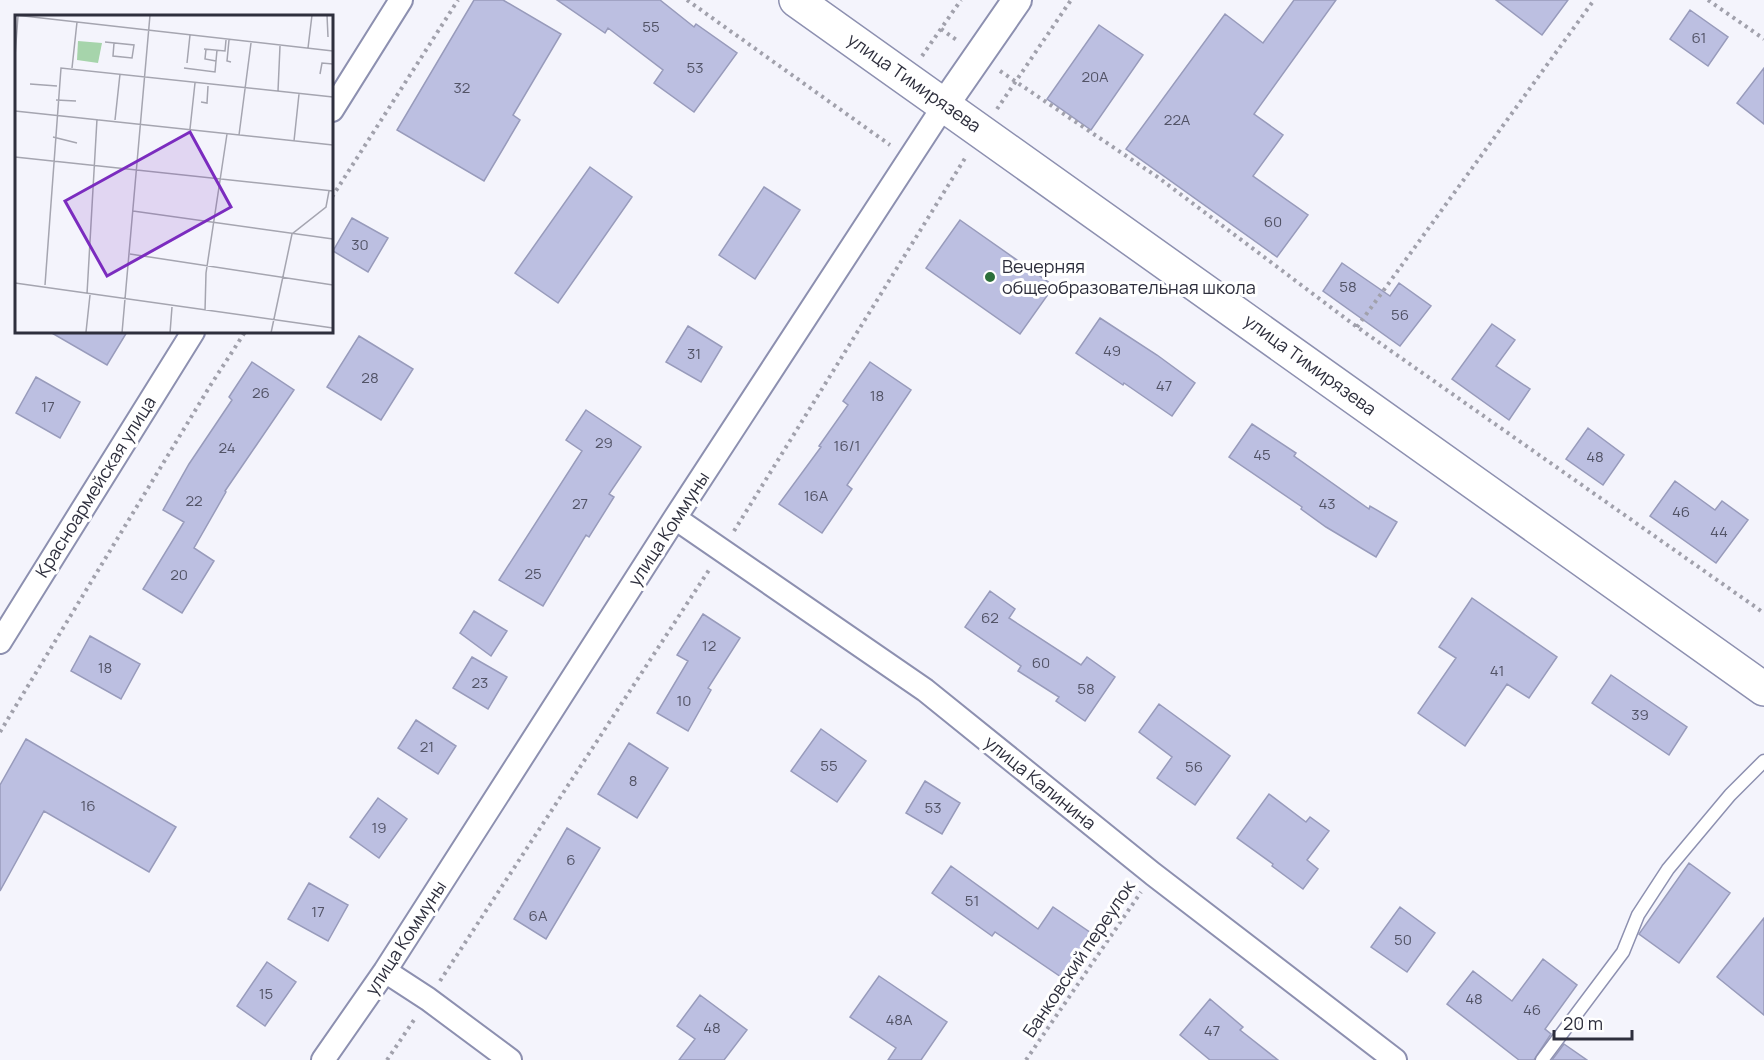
<svg xmlns="http://www.w3.org/2000/svg" width="1764" height="1060" font-family="Manrope,sans-serif">
  <rect width="100%" height="100%" fill="#f4f4fc"/>
  <path fill="#bcbfe1" stroke="#989bbb" stroke-width="1.5" d="M474,0H503L561,34L513,115L520,120L484,181L397,130Z
    M557,0H660L694,27L696,24L737,53L694,112L654,83L663,70L608,28L605,33Z
    M1294,0H1336L1254,114L1283,135L1253,176L1308,215L1277,257L1126,149L1225,14L1263,43Z
    M1496,0H1568L1542,35Z
    M1690,10L1728,37L1708,66L1670,39Z
    M1099,25L1143,55L1091,130L1047,99Z
    M1764,68V124L1737,103Z
    M590,167L632,197L558,303L515,273Z
    M764,187L800,210L755,279L719,255Z
    M352,218L388,238L368,272L333,251Z
    M960,220L1054,286L1020,334L926,268Z
    M1342,263L1390,296L1399,283L1431,306L1400,346L1323,291Z
    M1100,318L1157,355L1195,383L1172,416L1124,383L1123,385L1076,353Z
    M1492,324L1515,340L1496,366L1530,389L1509,420L1452,379Z
    M688,326L722,347L701,382L666,362Z
    M50,332H127L107,365Z
    M359,336L413,369L381,420L327,387Z
    M252,362L294,390L225,491L226,492L194,548L214,561L182,613L143,589L184,522L163,510L189,464L232,400L229,397Z
    M870,362L911,390L847,485L852,489L822,533L779,504L821,447L819,446L848,405L843,401Z
    M36,377L80,402L60,438L16,413Z
    M586,410L641,447L609,494L614,497L589,537L586,535L543,606L499,580L582,451L566,440Z
    M1252,424L1296,453L1294,456L1369,509L1370,506L1397,522L1376,557L1326,527L1301,509L1302,507L1229,457Z
    M1588,428L1624,455L1603,485L1566,459Z
    M1675,481L1715,510L1722,501L1748,520L1716,563L1650,516Z
    M990,591L1015,609L1009,618L1081,665L1087,657L1115,677L1085,721L1056,701L1059,697L1018,671L1021,666L965,627Z
    M1472,598L1557,657L1529,698L1507,684L1465,746L1418,713L1456,658L1439,647Z
    M474,611L507,631L491,656L460,633Z
    M703,614L740,638L708,688L711,690L688,731L657,713L688,661L677,655Z
    M90,636L140,664L121,699L71,671Z
    M472,657L507,677L488,709L453,688Z
    M1611,675L1687,727L1669,755L1592,703Z
    M1159,704L1230,756L1195,805L1157,778L1172,757L1139,732Z
    M416,720L456,746L438,774L398,748Z
    M821,729L866,761L837,802L791,771Z
    M26,739L176,827L149,872L44,811L0,891V785Z
    M629,743L668,768L637,818L598,794Z
    M925,781L960,803L942,834L906,813Z
    M1269,794L1306,822L1310,817L1329,831L1307,860L1318,869L1303,889L1272,866L1273,864L1237,838Z
    M378,798L407,819L379,858L350,837Z
    M567,828L600,848L546,939L514,919Z
    M1689,863L1730,893L1679,963L1639,934Z
    M951,866L1038,929L1053,907L1094,935L1064,979L995,932L992,936L932,893Z
    M309,883L348,905L328,941L288,919Z
    M1400,907L1435,933L1407,972L1371,947Z
    M1764,918V1015L1717,977Z
    M1543,959L1577,985L1545,1029L1551,1034L1534,1060H1519L1447,1004L1473,971L1512,1001Z
    M267,962L296,982L265,1026L237,1006Z
    M879,976L947,1022L921,1060H888L896,1048L850,1017Z
    M700,995L747,1030L724,1060H679L695,1039L677,1026Z
    M1210,999L1243,1027L1240,1030L1278,1060H1210L1180,1035Z
    M1564,1044L1587,1060H1552Z"/>
  <g fill="none" stroke-linecap="round" stroke-linejoin="round">
    <defs>
      <path id="service" d="M1542,1060L1623,952L1638,915L1668,869L1730,795L1764,761"/>
      <path id="minor" d="M332,110L401,0
        M675,518L925,690L1153,874L1395,1060
        M0,642L193,332
        M385,971L428,999L510,1060
        M323,1060L385,971L675,518L945,104"/>
      <path id="tertiary" d="M945,104L1017,0"/>
      <path id="secondary" d="M796,0L1764,689"/>
    </defs>
    <use href="#service" stroke="#8d90b0" stroke-width="15"/>
    <use href="#minor" stroke="#8d90b0" stroke-width="26"/>
    <use href="#tertiary" stroke="#8d90b0" stroke-width="32"/>
    <use href="#secondary" stroke="#8d90b0" stroke-width="36"/>
    <path stroke="#a1a1ac" stroke-width="4" stroke-dasharray="3 4.5" stroke-linecap="butt" d="M687,0L890,145
      M1708,0L1764,39
      M941,29L958,41
      M922,56L961,0
      M1000,71L1159,178L1357,327L1764,613
      M997,109L1071,0
      M332,197L458,0
      M1357,327L1594,0
      M734,531L967,155
      M0,732L210,386L245,332
      M440,981L709,570
      M387,1060L414,1020
      M1026,1060L1141,892"/>
    <use href="#service" stroke="#fff" stroke-width="12"/>
    <use href="#minor" stroke="#fff" stroke-width="22"/>
    <use href="#tertiary" stroke="#fff" stroke-width="28"/>
    <use href="#secondary" stroke="#fff" stroke-width="33"/>
  </g>
  <circle fill="#2c6f3a" stroke="#fff" stroke-width="2" cx="990" cy="277" r="6"/>
  <g text-anchor="middle" stroke-width="6" stroke-linejoin="round" paint-order="stroke">
    <g font-size="15" fill="#525366">
      <text x="651" y="32">55</text>
      <text x="1699" y="43">61</text>
      <text x="695" y="73">53</text>
      <text x="1095" y="82">20А</text>
      <text x="462" y="93">32</text>
      <text x="1177" y="125">22А</text>
      <text x="1273" y="227">60</text>
      <text x="360" y="250">30</text>
      <text x="1348" y="292">58</text>
      <text x="1400" y="320">56</text>
      <text x="1112" y="356">49</text>
      <text x="694" y="359">31</text>
      <text x="370" y="383">28</text>
      <text x="1164" y="391">47</text>
      <text x="261" y="398">26</text>
      <text x="877" y="401">18</text>
      <text x="48" y="412">17</text>
      <text x="604" y="448">29</text>
      <text x="847" y="451">16/1</text>
      <text x="227" y="453">24</text>
      <text x="1262" y="460">45</text>
      <text x="1595" y="462">48</text>
      <text x="816" y="501">16А</text>
      <text x="194" y="506">22</text>
      <text x="580" y="509">27</text>
      <text x="1327" y="509">43</text>
      <text x="1681" y="517">46</text>
      <text x="1719" y="537">44</text>
      <text x="533" y="579">25</text>
      <text x="179" y="580">20</text>
      <text x="990" y="623">62</text>
      <text x="709" y="651">12</text>
      <text x="1041" y="668">60</text>
      <text x="105" y="673">18</text>
      <text x="1497" y="676">41</text>
      <text x="480" y="688">23</text>
      <text x="1086" y="694">58</text>
      <text x="684" y="706">10</text>
      <text x="1640" y="720">39</text>
      <text x="427" y="752">21</text>
      <text x="829" y="771">55</text>
      <text x="1194" y="772">56</text>
      <text x="633" y="786">8</text>
      <text x="88" y="811">16</text>
      <text x="933" y="813">53</text>
      <text x="379" y="833">19</text>
      <text x="571" y="865">6</text>
      <text x="972" y="906">51</text>
      <text x="318" y="917">17</text>
      <text x="538" y="921">6А</text>
      <text x="1403" y="945">50</text>
      <text x="266" y="999">15</text>
      <text x="1474" y="1004">48</text>
      <text x="1532" y="1015">46</text>
      <text x="899" y="1025">48А</text>
      <text x="712" y="1033">48</text>
      <text x="1212" y="1036">47</text>
    </g>
    <g font-size="18" fill="#2e2f3d" stroke="#fff">
      <text transform="translate(914 83) rotate(35)" y="6">улица Тимирязева</text>
      <text transform="translate(1310 365) rotate(36)" y="6">улица Тимирязева</text>
      <text transform="translate(96 487) rotate(-58)" y="6">Красноармейская улица</text>
      <text transform="translate(669 529) rotate(-57)" y="6">улица Коммуны</text>
      <text transform="translate(1040 783) rotate(39)" y="6">улица Калинина</text>
      <text transform="translate(406 938) rotate(-57)" y="6">улица Коммуны</text>
      <text transform="translate(1079 959) rotate(-56)" y="6">Банковский переулок</text>
    </g>
    <g font-size="18" fill="#2e2f3d" stroke="#fff" text-anchor="start">
      <text x="1002" y="273">Вечерняя<tspan x="1002" dy="21">общеобразовательная школа</tspan></text>
    </g>
  </g>
  <g transform="translate(15 15)">
    <rect width="318" height="318" fill="#f4f4fc"/>
    <path d="M63,26L87,28L83,48L62,45Z" fill="#a6d4ab"/>
    <path fill="none" stroke="#a5a5b0" stroke-width="1.5" d="M0,0L318,36M312,0L313,22M214,25L212,46L216,47M90,27L119,30L117,43L98,41L99,28M293,33L297,0M189,34L210,36L211,25M191,34L190,44L201,46M0,41L3,1M172,48L175,20M57,53L62,7M169,53L200,57L202,35M305,59L307,48L318,49M15,69L42,71M263,76L265,31M41,85L61,86M186,87L192,88L193,71M0,96L318,130M100,105L105,59M175,114L180,68M224,120L236,28M38,122L62,128M279,126L284,79M0,142L318,176M118,196L318,224M115,239L318,270M0,268L318,313M30,270L46,53L318,82M72,279L82,104M190,296L191,258L212,119M71,317L75,280M29,318H84M107,318L135,0M155,318L157,292M256,318L277,219L311,192L314,176"/>
    <path fill="#7b2cbf" fill-opacity="0.15" stroke="#7b2cbf" stroke-width="3" d="M175,117L216,192L92,261L50,186Z"/>
    <rect width="318" height="318" fill="none" stroke="#2e2f3d" stroke-width="3"/>
  </g>
  <path d="M1554 1030v9h78v-9" fill="none" stroke="#2e2f3d" stroke-width="3"/>
  <text x="1563" y="1030" font-size="18" fill="#2e2f3d" stroke="#ffffff" stroke-width="4.5" paint-order="stroke">20 m</text>
</svg>
